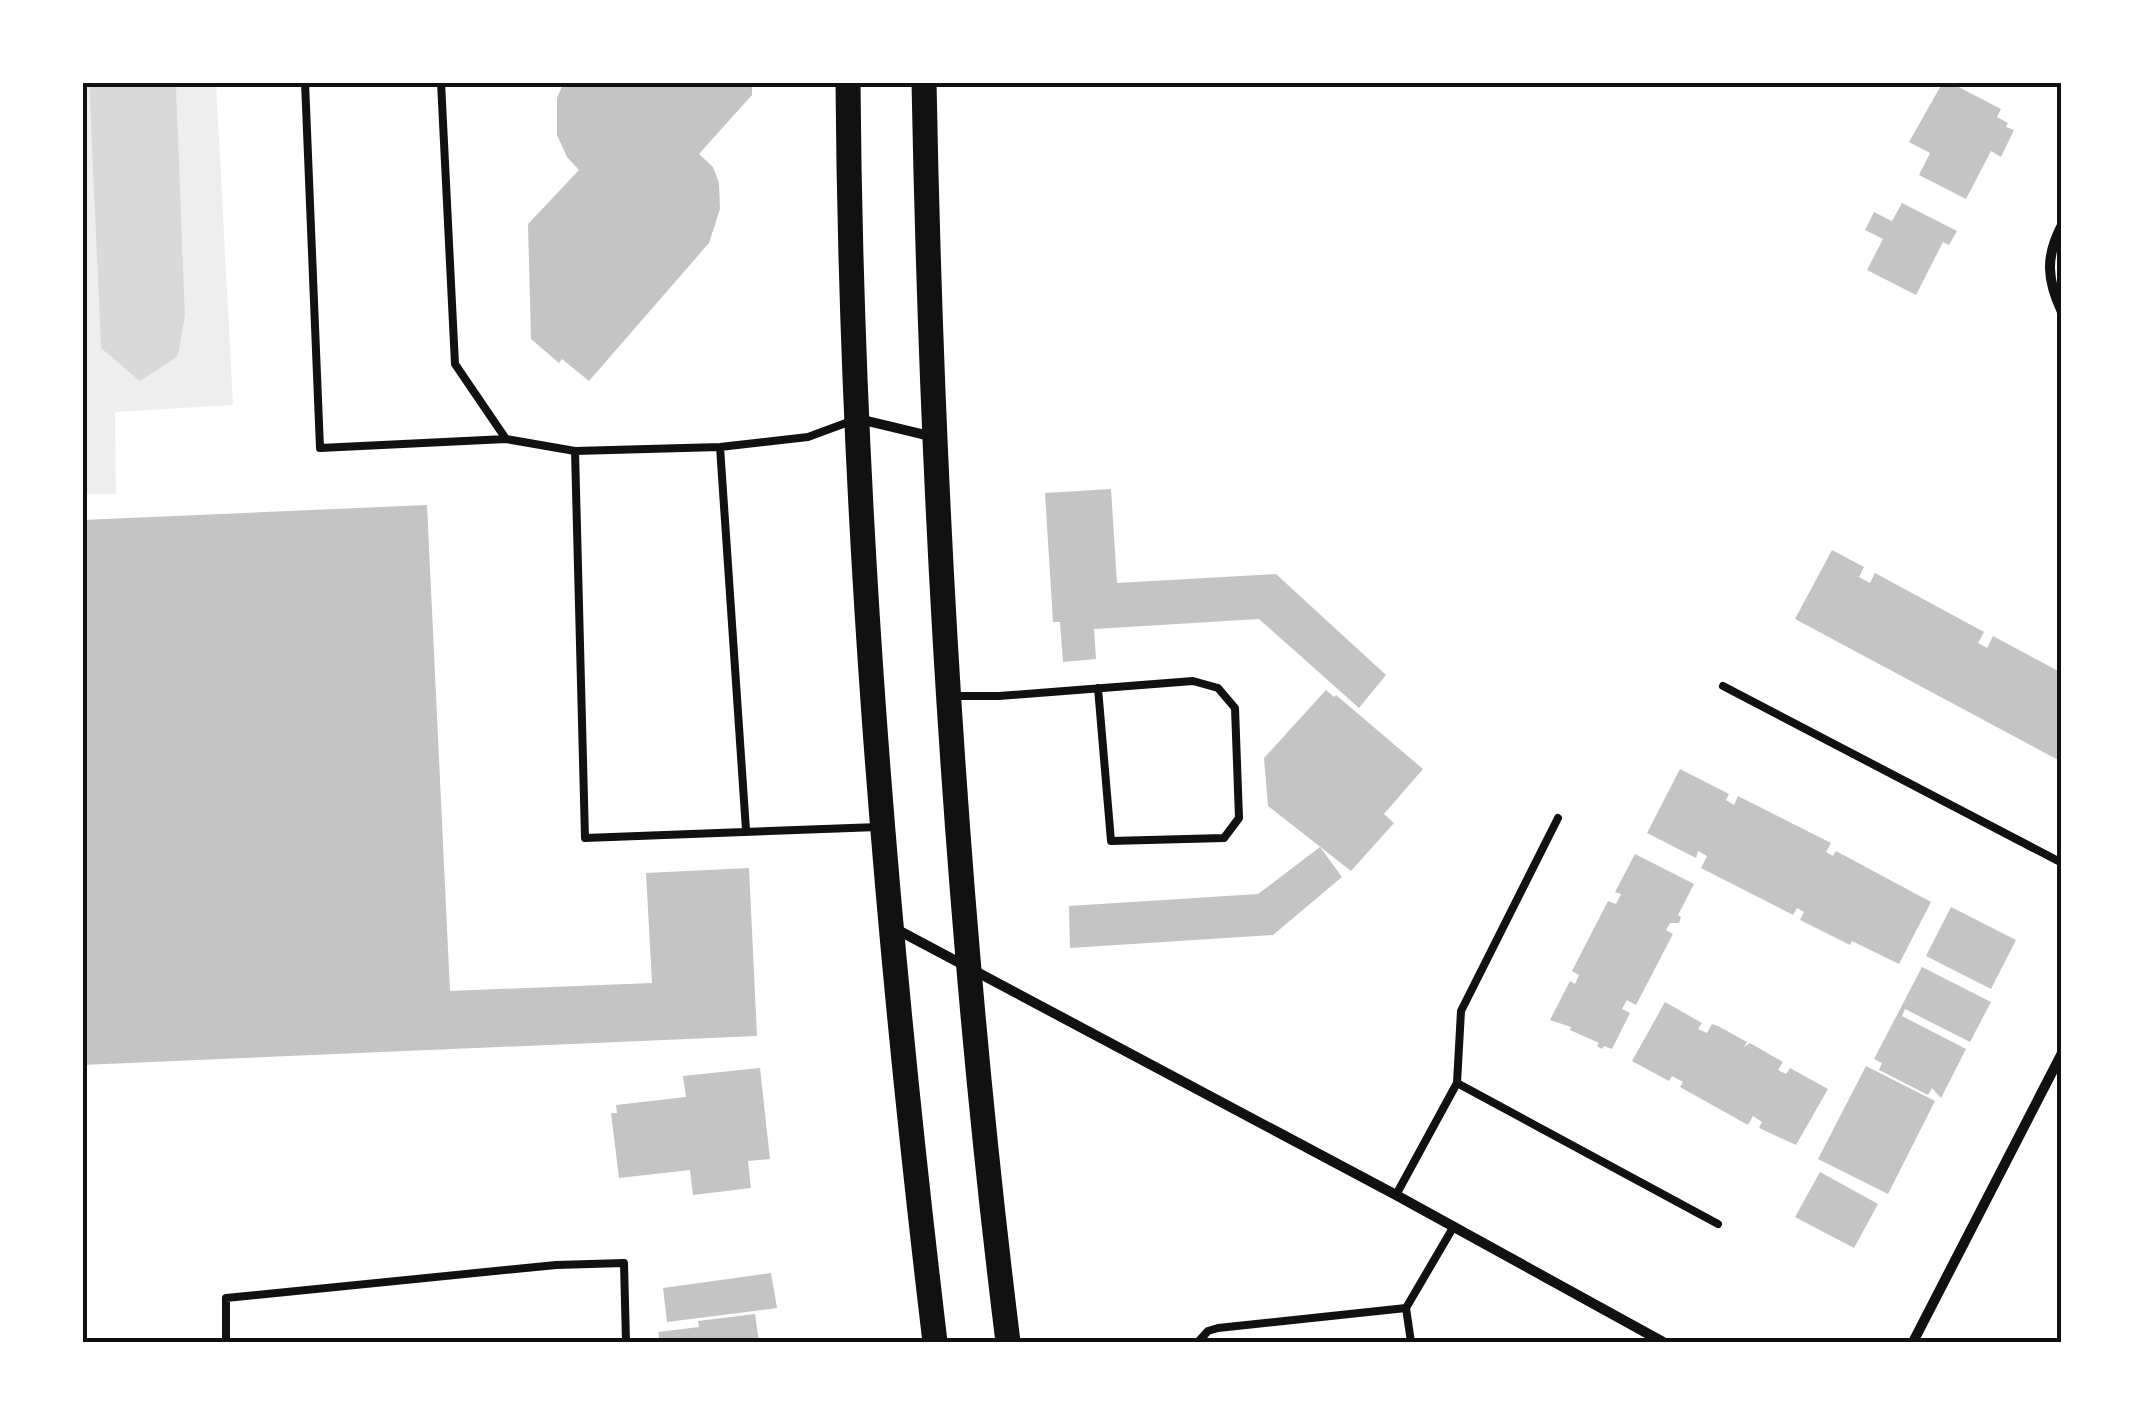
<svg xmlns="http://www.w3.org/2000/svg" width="2144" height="1425" font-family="'Asap Condensed',sans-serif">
  <rect width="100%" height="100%" fill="#fff"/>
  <path fill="#eee" d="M83,83H89L101,348L185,315L176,83H216L233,405L115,412L116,494H83Z"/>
  <path fill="#d9d9d9" d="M89,83H176L185,315L178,356L140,381L101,348Z"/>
  <path fill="#c4c4c4" d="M564,82H752V95L699,154L713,167L719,183L720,209L709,243L589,381L562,359L559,363L531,339L528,224L579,170L567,157L557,135V98Z
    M1943,82H1949L2001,109L1997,117L2008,123L2006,127L2014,130L2001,157L1991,151L1966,199L1919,175L1930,153L1909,142Z
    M1902,203L1957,231L1949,245L1943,242L1916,295L1867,270L1883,239L1865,230L1874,212L1892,221Z
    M1111,489L1117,583L1276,574L1386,675L1359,708L1259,619L1094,629L1096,659L1063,662L1060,622H1053L1045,493Z
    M427,505L450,991L652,983L646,873L749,868L757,1036L82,1065V520Z
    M1832,550L1864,567L1859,577L1870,583L1875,573L1984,632L1978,643L1987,648L1993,636L2062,673V762L1795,619Z
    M1326,690L1334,697L1336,695L1423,769L1384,814L1394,823L1351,871L1268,806L1264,758Z
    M1680,769L1729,794L1726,800L1734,805L1738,796L1831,843L1826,852L1833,856L1836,851L1931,902L1899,964L1852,941L1850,945L1800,920L1804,912L1797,908L1793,915L1701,868L1707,856L1698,851L1696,858L1647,833Z
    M1320,847L1342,877L1273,935L1070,948L1069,906L1258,894Z
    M1635,854L1694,884L1678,915L1681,917L1679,923H1670L1666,930L1673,934L1636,1005L1627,1000L1622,1009L1630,1013L1612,1049L1604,1046L1602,1049L1597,1046L1599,1043L1570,1030L1571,1027L1550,1020L1570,981L1575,984L1579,975L1572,971L1608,901L1616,904L1621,894L1615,892Z
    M1951,907L2016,940L1991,989L1926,956Z
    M1922,967L1991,1002L1970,1042L1905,1009L1902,1016L1966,1049L1941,1098L1932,1088L1928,1095L1879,1070L1882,1063L1874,1059Z
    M1665,1002L1702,1023L1698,1029L1707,1033L1712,1024L1718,1026L1747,1042L1744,1047L1750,1043L1783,1062L1778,1070L1786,1074L1790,1068L1828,1089L1796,1145L1759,1128L1762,1122L1753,1116L1748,1125L1680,1087L1683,1082L1672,1076L1669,1081L1632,1061Z
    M1866,1066L1935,1101L1888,1194L1818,1159Z
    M760,1068L770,1159L748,1161L751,1188L693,1195L690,1170L619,1178L611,1113H617L616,1105L686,1097L683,1076Z
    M1820,1172L1878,1204L1854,1248L1795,1217Z
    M771,1273L777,1308L667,1322L663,1288Z
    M755,1314L759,1342H660L658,1332L699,1327L698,1321Z"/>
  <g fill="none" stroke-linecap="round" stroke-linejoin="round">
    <path stroke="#111" stroke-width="8" d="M305,82L320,448L506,439
      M441,82L455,364L506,439L575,451L720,447L808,437L854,420
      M720,447L746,830
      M575,451L585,838L878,827
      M1723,686L2062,863
      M952,696H999L1193,681L1218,688L1235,708L1239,818L1224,838L1111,841L1098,688
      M1457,1083L1718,1224
      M1396,1195L1457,1083L1461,1011L1558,818
      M1406,1308L1411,1342
      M226,1342V1298L556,1265L624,1263L626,1342
      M1198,1342L1208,1331L1218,1328L1406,1308L1454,1226"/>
    <path stroke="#111" stroke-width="10" d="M2062,225C2045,257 2047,280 2062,312
      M859,419L934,437
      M894,928L1396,1195L1663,1342
      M1913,1342L2062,1053"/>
    <path stroke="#111" stroke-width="25" d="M848,82C851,504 885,924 935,1342
      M924,82C932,504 956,924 1008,1342"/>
  </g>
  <rect width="2144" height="1425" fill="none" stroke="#ffffff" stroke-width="170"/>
  <rect x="85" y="85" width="1974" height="1255" fill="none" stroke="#111" stroke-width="4"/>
</svg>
